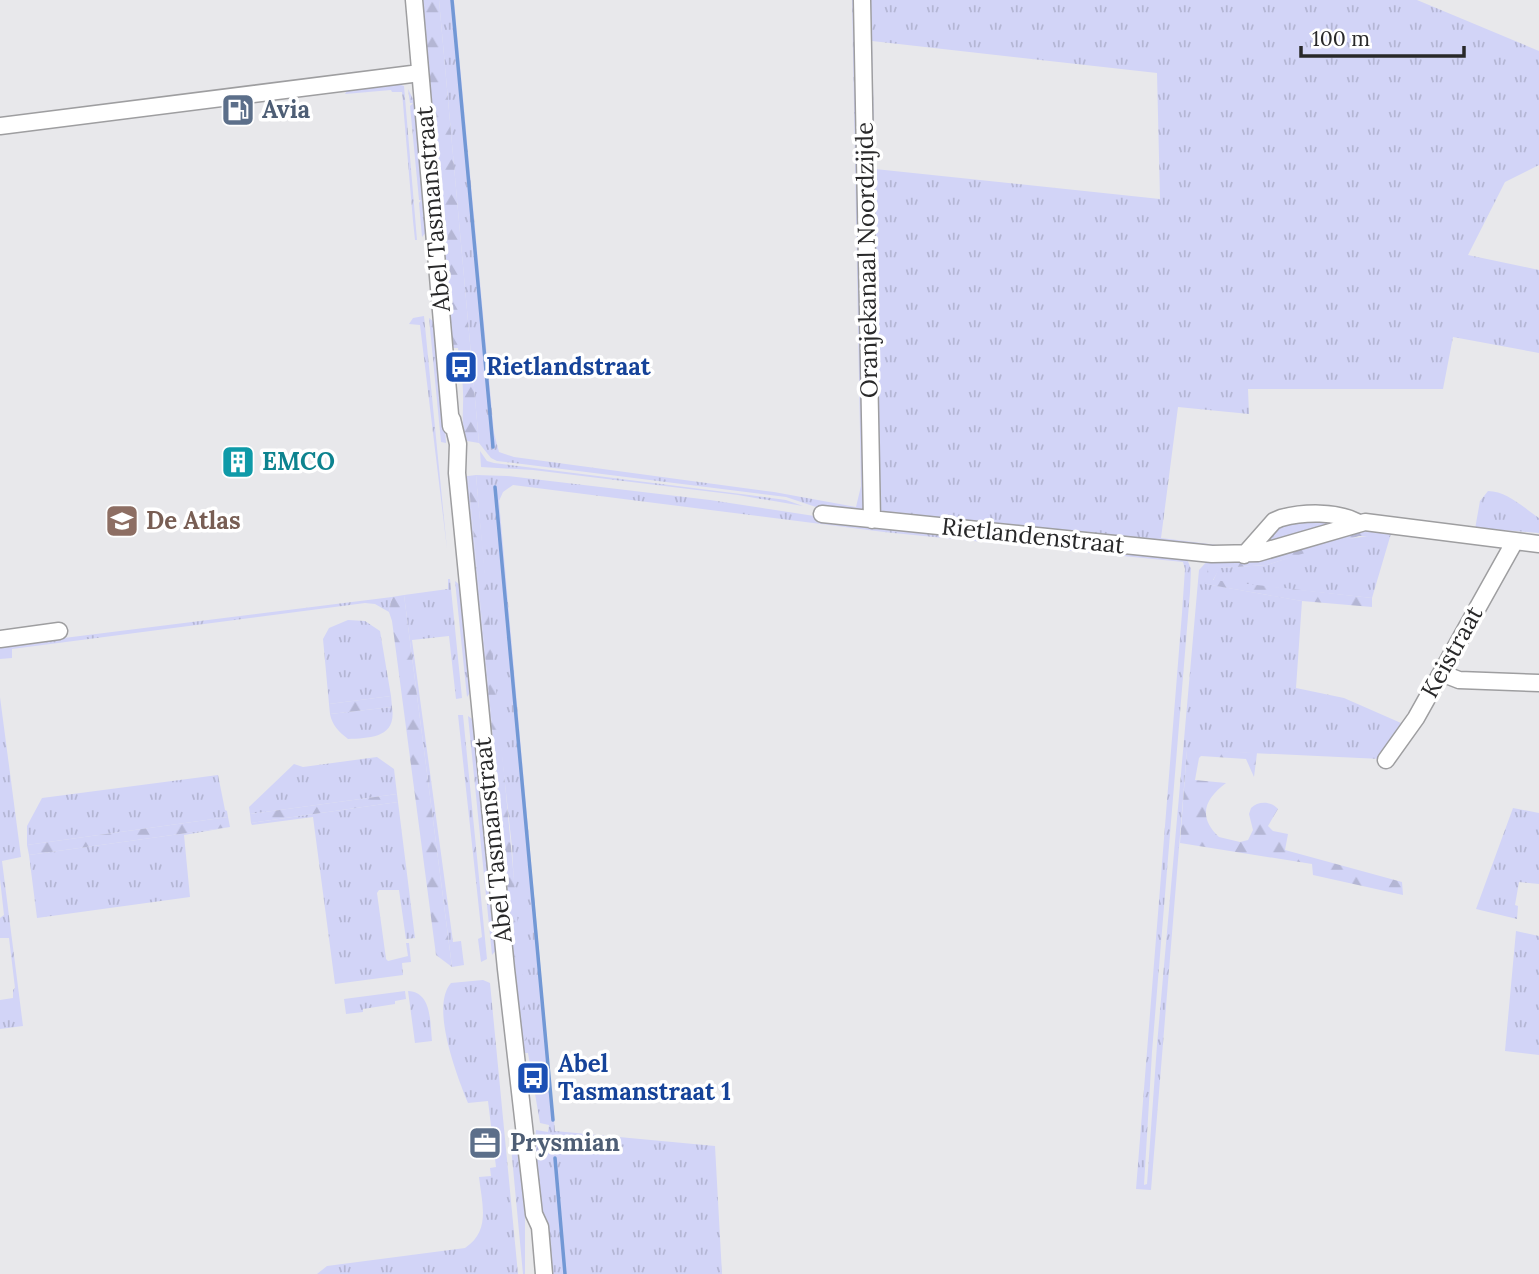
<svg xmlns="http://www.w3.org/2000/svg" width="1539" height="1274" font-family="Lora,serif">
  <defs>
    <pattern id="grass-tufts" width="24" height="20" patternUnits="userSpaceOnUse" patternTransform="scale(1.75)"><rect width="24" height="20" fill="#d2d4f7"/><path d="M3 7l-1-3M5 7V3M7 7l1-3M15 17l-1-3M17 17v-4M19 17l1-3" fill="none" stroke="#b4b6d4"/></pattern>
    <pattern id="forest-firs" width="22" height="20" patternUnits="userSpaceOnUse" patternTransform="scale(1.75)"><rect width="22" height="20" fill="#d2d4f7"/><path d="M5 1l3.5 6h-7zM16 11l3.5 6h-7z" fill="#b4b6d4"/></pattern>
  </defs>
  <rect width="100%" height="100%" fill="#e8e8eb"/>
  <path fill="url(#grass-tufts)" fill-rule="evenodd" d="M439,0H454L494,433L499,452L514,457L774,492L856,507L861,486L852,0H859L864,508L861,511L822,509L786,497L497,461L491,458L479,443Z
    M864,0H1417L1539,51V165L1505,182L1468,255L1539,270V353L1453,337L1443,389H1248L1249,414L1178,407L1161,538L1217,545L1216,547L878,512ZM872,41L1157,73L1160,199L875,169Z
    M395,83L404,86L417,240H415L413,221L402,92H392L391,90L345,94L348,88Z
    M408,89L416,105L429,229L422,237L419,203L421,200H419L410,106L413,103H410Z
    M424,316L447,549L420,325L409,324L413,318Z
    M429,318L438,325L446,443L441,442Z
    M480,451L487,461L494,463L749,495L786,500L803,506L738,495L533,470L481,467Z
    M476,475L507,476L710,500L834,519L1187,559L1191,569L1190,592L1152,1052L1144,1185L1147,1184L1157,1045L1199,570L1210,558L1206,584L1302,601L1296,688L1344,698L1401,723L1381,759L1187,750L1151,1190L1136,1189L1182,613L1185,569L1183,562L884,532L513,485L503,492L499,501L555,1131L715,1146L722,1274H547L535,1140L536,1130L548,1132L549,1125L540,1123L528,1053H521L465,476H468L522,1040L512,847L493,675Z
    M1488,491C1507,491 1524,508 1539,518V533L1478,528L1539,535V540L1475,529L1480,501Z
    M1347,520L1251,549L1276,523Z
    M1374,535L1390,537L1372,598L1213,581L1219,568L1267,565L1342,540Z
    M448,579H450L462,698L456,699L449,636L412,640L453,942L461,941L464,965L452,967L404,595L448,589Z
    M455,581L462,587L472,690L467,697Z
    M392,597L389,612L375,604L365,603L12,649V658L0,659V646Z
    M348,620L365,621L380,631L391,696L329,704L323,639L329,628Z
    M0,697L21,857L2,861L23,1026L0,1029V1000L13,998V990L15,988L9,938H0V918L4,915L0,879Z
    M392,707C397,738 370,738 348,739C339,732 332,725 330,714Z
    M458,715H463L487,959L481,962L478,939L482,937Z
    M468,716L475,721L498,948L492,955Z
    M377,757L394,769L397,794L250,814L249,807L294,764L303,767Z
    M218,775L225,810L227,811L228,817L27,845V826L42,798Z
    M398,802L415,938L406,939L399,890H379L377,893L386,959L388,961L408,956L406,943H409L411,962L402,963L403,975L335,984L313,817L252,825L251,823Z
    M1513,808L1539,813V884L1519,882L1515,905L1518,906L1517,919L1476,909Z
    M230,827L184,835L190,897L37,918L29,855Z
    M1516,931L1539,936V1055L1505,1051Z
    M483,980L490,983L518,1274H317L327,1266L465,1248C491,1231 482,1204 479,1177L491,1176L490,1168L496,1167L488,1101L468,1103C457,1076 430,1007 451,983Z
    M405,991L406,999L395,1001V1004L363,1009V1012L346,1014L344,999Z
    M408,991C432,992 430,1022 432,1041L415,1043Z
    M516,1135L525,1217V1274H523L510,1136Z"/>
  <path fill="url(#forest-firs)" d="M421,0H439L479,443L467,441C460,425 464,409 463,392C463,377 459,363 458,348H452Z
    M476,475C492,658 512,840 526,1023L527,1039L525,1041L522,1040L468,476Z
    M1358,529L1392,531L1390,537L1359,536L1267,565L1220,568L1213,580L1372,598V607L1302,601L1205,584L1209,562H1243Z
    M404,595L452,967L436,955L392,621L389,612L392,597Z
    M391,696L392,707L330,714L329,704Z
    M1187,749L1257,753L1254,777L1246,759L1201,756L1199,758L1195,780L1226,783C1205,799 1197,816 1219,837L1240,842L1248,840L1253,830L1249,814L1251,808C1258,801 1271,801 1278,809L1268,826L1273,831L1288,834L1285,850L1402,882L1403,895L1313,875L1312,864L1180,843Z
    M397,794L398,802L251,823L250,814Z
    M228,817L230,827L29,855L27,845Z"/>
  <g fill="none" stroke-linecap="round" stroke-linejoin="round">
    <path stroke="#7298d5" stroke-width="3.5" d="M452,0L493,447
      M495,487L553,1120
      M555,1158L565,1274"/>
    <defs>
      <path id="minor" d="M414,0L451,426
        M862,0L872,520
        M0,126L420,73
        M452,419L458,444L457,473L506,969L534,1214L540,1227L544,1274
        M822,514L1212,554L1258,553L1365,522L1539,544
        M1244,555L1274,521L1281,518C1304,512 1336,511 1357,522
        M0,639L59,631
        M1441,673L1459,680L1539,683
        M1386,760L1416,718L1515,541"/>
    </defs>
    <use href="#minor" stroke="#9e9ea0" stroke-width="19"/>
    <use href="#minor" stroke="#fff" stroke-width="16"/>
  </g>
  <defs>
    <symbol id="fuel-square" viewBox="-11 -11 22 22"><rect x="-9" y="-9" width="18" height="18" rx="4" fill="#5c6f8a" stroke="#fff"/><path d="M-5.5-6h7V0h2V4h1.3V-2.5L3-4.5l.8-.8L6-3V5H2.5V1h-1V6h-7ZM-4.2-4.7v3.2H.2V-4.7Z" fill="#fff"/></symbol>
    <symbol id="bus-square" viewBox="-11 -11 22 22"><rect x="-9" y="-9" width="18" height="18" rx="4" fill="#1a4fb4" stroke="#fff"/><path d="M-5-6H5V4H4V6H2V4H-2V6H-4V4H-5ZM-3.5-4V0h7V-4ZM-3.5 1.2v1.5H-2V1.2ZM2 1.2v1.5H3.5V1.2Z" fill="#fff"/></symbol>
    <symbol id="building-square" viewBox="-11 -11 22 22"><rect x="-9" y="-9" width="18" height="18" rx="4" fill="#0f9aa8" stroke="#fff"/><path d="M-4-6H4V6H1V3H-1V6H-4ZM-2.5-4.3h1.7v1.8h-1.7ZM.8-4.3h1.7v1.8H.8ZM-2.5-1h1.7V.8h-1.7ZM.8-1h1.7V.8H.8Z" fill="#fff"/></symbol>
    <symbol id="school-square" viewBox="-11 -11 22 22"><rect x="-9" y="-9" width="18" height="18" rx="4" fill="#8d6e63" stroke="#fff"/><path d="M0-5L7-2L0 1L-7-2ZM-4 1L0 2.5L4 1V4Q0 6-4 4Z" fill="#fff"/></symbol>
    <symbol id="office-square" viewBox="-11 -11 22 22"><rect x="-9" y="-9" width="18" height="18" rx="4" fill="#5c6f8a" stroke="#fff"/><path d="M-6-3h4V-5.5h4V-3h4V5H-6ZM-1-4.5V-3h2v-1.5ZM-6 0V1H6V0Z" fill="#fff"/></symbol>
  </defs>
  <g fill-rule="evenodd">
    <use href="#fuel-square" x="219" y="91" width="38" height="38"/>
    <use href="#bus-square" x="442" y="348" width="38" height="38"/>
    <use href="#building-square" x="219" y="443" width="38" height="38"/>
    <use href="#school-square" x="103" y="502" width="38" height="38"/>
    <use href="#bus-square" x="514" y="1059" width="38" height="38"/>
    <use href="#office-square" x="466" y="1124" width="38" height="38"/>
  </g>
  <g text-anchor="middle" stroke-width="7" stroke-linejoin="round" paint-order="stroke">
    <g font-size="24" font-weight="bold" fill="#4e5e75" stroke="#fff" text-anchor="start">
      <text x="262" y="118">Avia</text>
      <text x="510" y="1151">Prysmian</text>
    </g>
    <g font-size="24" fill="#282829" stroke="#fff">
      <text transform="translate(433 209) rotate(-95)" y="8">Abel Tasmanstraat</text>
      <text transform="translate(867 260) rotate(-91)" y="8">Oranjekanaal Noordzijde</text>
      <text transform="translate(1033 536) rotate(6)" y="8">Rietlandenstraat</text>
      <text transform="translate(1452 652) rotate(-61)" y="8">Keistraat</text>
      <text transform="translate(493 840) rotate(-96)" y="8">Abel Tasmanstraat</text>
    </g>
    <g font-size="24" font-weight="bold" fill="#164399" stroke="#fff" text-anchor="start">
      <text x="486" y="375">Rietlandstraat</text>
      <text x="558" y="1072">Abel<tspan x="558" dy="28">Tasmanstraat 1</tspan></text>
    </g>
    <g font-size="24" font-weight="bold" fill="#0d838f" stroke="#fff" text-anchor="start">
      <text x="262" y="470">EMCO</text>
    </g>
    <g font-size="24" font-weight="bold" fill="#785e54" stroke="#fff" text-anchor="start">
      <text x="146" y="529">De Atlas</text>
    </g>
  </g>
  <path d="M1301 46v10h163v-10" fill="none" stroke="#282829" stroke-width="3.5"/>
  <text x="1312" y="46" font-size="21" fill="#282829" stroke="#ffffff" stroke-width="5" paint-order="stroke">100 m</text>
</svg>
